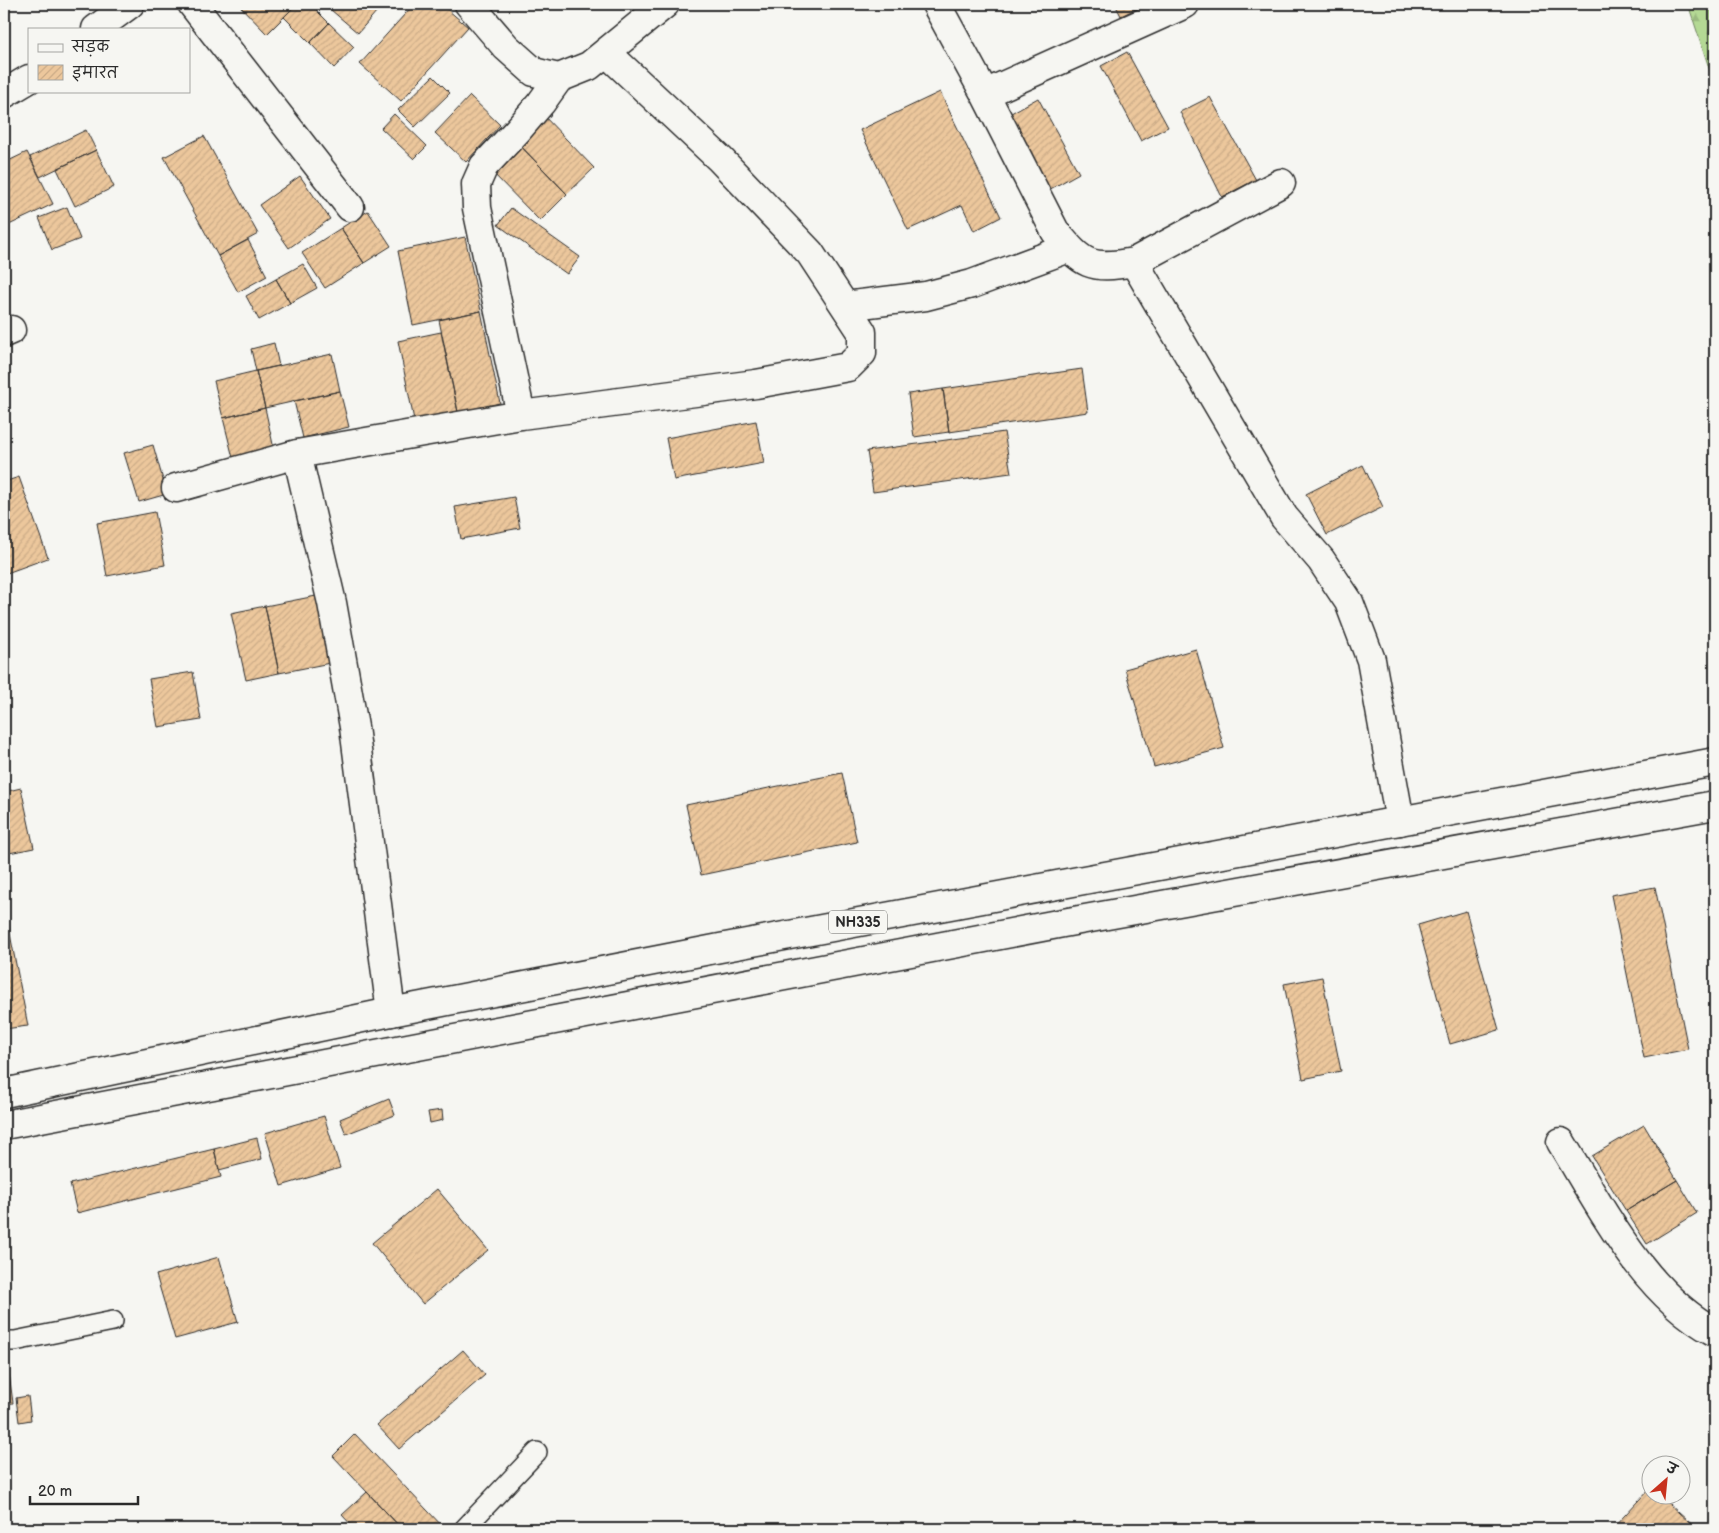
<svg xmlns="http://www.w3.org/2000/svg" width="1719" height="1533" font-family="'Balsamiq Sans','Playpen Sans Deva',sans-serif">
  <defs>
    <pattern id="forest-firs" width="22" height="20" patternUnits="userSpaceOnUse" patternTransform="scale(1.25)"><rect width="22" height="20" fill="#b4d994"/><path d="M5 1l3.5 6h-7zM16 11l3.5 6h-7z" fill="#9bba80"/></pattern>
    <pattern id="building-hatch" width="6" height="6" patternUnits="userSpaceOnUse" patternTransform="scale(1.25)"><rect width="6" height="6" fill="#ecc79c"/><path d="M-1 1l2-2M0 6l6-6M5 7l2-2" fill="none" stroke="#cbab87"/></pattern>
  </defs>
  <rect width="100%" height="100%" fill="#f6f6f2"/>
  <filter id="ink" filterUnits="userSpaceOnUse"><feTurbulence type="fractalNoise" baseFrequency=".02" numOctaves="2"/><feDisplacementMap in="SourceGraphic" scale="10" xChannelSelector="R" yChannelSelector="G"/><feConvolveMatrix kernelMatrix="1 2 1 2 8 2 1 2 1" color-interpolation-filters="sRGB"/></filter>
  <g filter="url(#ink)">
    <path fill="url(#forest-firs)" stroke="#708260" d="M1688,4H1715V86Z"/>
    <path fill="url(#building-hatch)" stroke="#2b2b2b" d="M238,4H297L267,34Z
      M297,4H310L329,23L310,43L284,17Z
      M337,4H383L358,33L331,10Z
      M414,4H441L468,27L401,101L360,64Z
      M1115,4H1146L1121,16Z
      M329,23L354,47L334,68L310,43Z
      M1127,52L1168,127L1141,141L1101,66Z
      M433,76L450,93L415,127L398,110Z
      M940,92L1001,217L974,231L962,205L908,230L860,130Z
      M470,96L500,125L466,162L435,133Z
      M1210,97L1256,180L1222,197L1180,112Z
      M1038,98L1079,173L1045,192L1004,117Z
      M540,112L594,168L567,194L513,138Z
      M394,114L427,146L414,159L381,128Z
      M86,130L96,150L40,177L30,157Z
      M204,136L258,234L218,256L164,157Z
      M513,138L567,194L540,221L485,165Z
      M96,150L114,187L75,206L57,169Z
      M27,152L53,204L9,225L4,214V163Z
      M300,176L330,219L289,248L259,205Z
      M67,207L80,239L52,250L39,218Z
      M511,208L580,257L567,274L498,225Z
      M368,211L391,246L364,263L341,228Z
      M341,228L364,263L325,288L302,253Z
      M465,237L481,311L413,325L398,251Z
      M248,240L267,276L238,292L218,256Z
      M303,264L317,288L290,303L276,279Z
      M276,279L290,303L259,320L246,296Z
      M481,311L500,403L458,412L439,320Z
      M441,332L458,412L414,420L398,341Z
      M274,343L279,366L256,371L251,349Z
      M332,354L340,391L265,408L256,371Z
      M1082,369L1088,412L949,432L943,389Z
      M256,371L265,408L223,418L214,381Z
      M943,389L949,432L914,437L908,394Z
      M340,391L349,427L303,438L294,401Z
      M265,408L274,449L233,458L223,418Z
      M756,421L764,463L674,480L666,438Z
      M1004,432L1011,473L873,492L867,451Z
      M153,445L167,494L139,502L124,453Z
      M1363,465L1383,507L1327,535L1306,494Z
      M19,477L48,558L4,574V482Z
      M514,497L520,528L461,539L455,507Z
      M155,512L165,565L107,576L97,523Z
      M316,596L330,663L279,673L265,606Z
      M265,606L279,673L246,680L231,613Z
      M4,614L8,638L4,639Z
      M1196,649L1224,748L1154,767L1125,669Z
      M193,672L201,720L158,727L149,679Z
      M842,773L857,842L701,875L686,805Z
      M21,788L34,848L4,854V792Z
      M1655,887L1688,1049L1644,1058L1611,895Z
      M4,903L28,1026L4,1029Z
      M1466,911L1499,1030L1450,1044L1418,925Z
      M1322,977L1341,1071L1303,1079L1284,984Z
      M389,1099L395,1115L346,1134L340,1119Z
      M442,1110L443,1120L430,1123L428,1112Z
      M324,1116L340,1168L281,1186L265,1133Z
      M1644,1125L1677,1180L1626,1211L1592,1156Z
      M257,1138L262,1159L219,1170L214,1149Z
      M214,1149L221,1177L77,1213L70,1184Z
      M1677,1180L1697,1213L1647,1244L1626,1211Z
      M437,1189L488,1250L423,1304L372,1243Z
      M219,1257L238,1322L175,1339L156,1275Z
      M463,1350L485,1375L399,1449L377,1425Z
      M4,1358H7L13,1403L4,1404Z
      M28,1396L31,1420L19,1422L16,1398Z
      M355,1434L445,1529H402L367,1492L333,1456Z
      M1651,1487L1652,1496H1660L1697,1529H1612Z
      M367,1492L402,1529H355L342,1515Z"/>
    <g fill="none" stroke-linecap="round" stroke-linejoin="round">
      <defs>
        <path id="lane" d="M4,1341H15L113,1321
          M464,1529L537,1452"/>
        <path id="street" d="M192,4L350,207
          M469,4L506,47L534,72L559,78L589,66L665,4
          M936,4L985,94L1055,231C1083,265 1090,270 1134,262L1281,183
          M96,29L130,4
          M4,94L29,79
          M985,94L1185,4
          M1134,262L1284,517L1321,560L1349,602L1371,660L1400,821
          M845,306L926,296L972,284L1069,248
          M4,333L11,330
          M521,415L477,208L476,184L484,166L517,131L541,103L559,78
          M297,454L332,603L354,727L391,1012
          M176,488L297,454L521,415L756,384L848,367L862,353V332L810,253L720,159L606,52
          M1561,1142C1602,1209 1644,1294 1715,1332"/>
        <path id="highway" d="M4,1093L391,1012L720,948L1715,762
          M4,1125L1063,923L1715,805"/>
      </defs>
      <use href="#lane" stroke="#2b2b2b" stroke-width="22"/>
      <use href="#street" stroke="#2b2b2b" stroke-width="31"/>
      <use href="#highway" stroke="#2b2b2b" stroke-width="31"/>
      <use href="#lane" stroke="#f6f6f2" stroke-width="19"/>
      <use href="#street" stroke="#f6f6f2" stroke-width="28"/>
      <use href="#highway" stroke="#f6f6f2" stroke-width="28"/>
    </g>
  </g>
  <g text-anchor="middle" stroke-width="4.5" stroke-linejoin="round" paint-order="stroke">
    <rect fill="#f6f6f2" stroke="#686867" stroke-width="1" x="829" y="910.5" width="58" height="23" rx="4"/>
    <g font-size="14" font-weight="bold" fill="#2b2b2b">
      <text x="858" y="927">NH335</text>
    </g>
  </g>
  <rect width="1719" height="1533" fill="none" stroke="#f6f6f2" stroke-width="20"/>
  <rect x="10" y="10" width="1699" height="1513" fill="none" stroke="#2b2b2b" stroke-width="2" filter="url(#ink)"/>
  <rect x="28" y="28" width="162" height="65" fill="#f6f6f2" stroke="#a5a5a2"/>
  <rect x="38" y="44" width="25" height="8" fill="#f6f6f2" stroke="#a5a5a2"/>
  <text x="72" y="52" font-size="15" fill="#2b2b2b">सड़क</text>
  <rect x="38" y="65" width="25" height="15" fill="url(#building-hatch)" stroke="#a5a5a2"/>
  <text x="72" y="78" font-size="15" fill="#2b2b2b">इमारत</text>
  <g transform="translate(1666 1480) rotate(27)"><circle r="24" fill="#f6f6f2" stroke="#a5a5a2"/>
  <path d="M0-4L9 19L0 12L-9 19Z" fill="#c8321e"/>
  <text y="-8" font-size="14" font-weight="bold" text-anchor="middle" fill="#2b2b2b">उ</text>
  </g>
  <path d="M30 1496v8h108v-8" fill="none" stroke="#2b2b2b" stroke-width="2.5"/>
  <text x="38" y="1496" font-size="15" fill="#2b2b2b" stroke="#f6f6f2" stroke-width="4" paint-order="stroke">20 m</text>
</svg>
